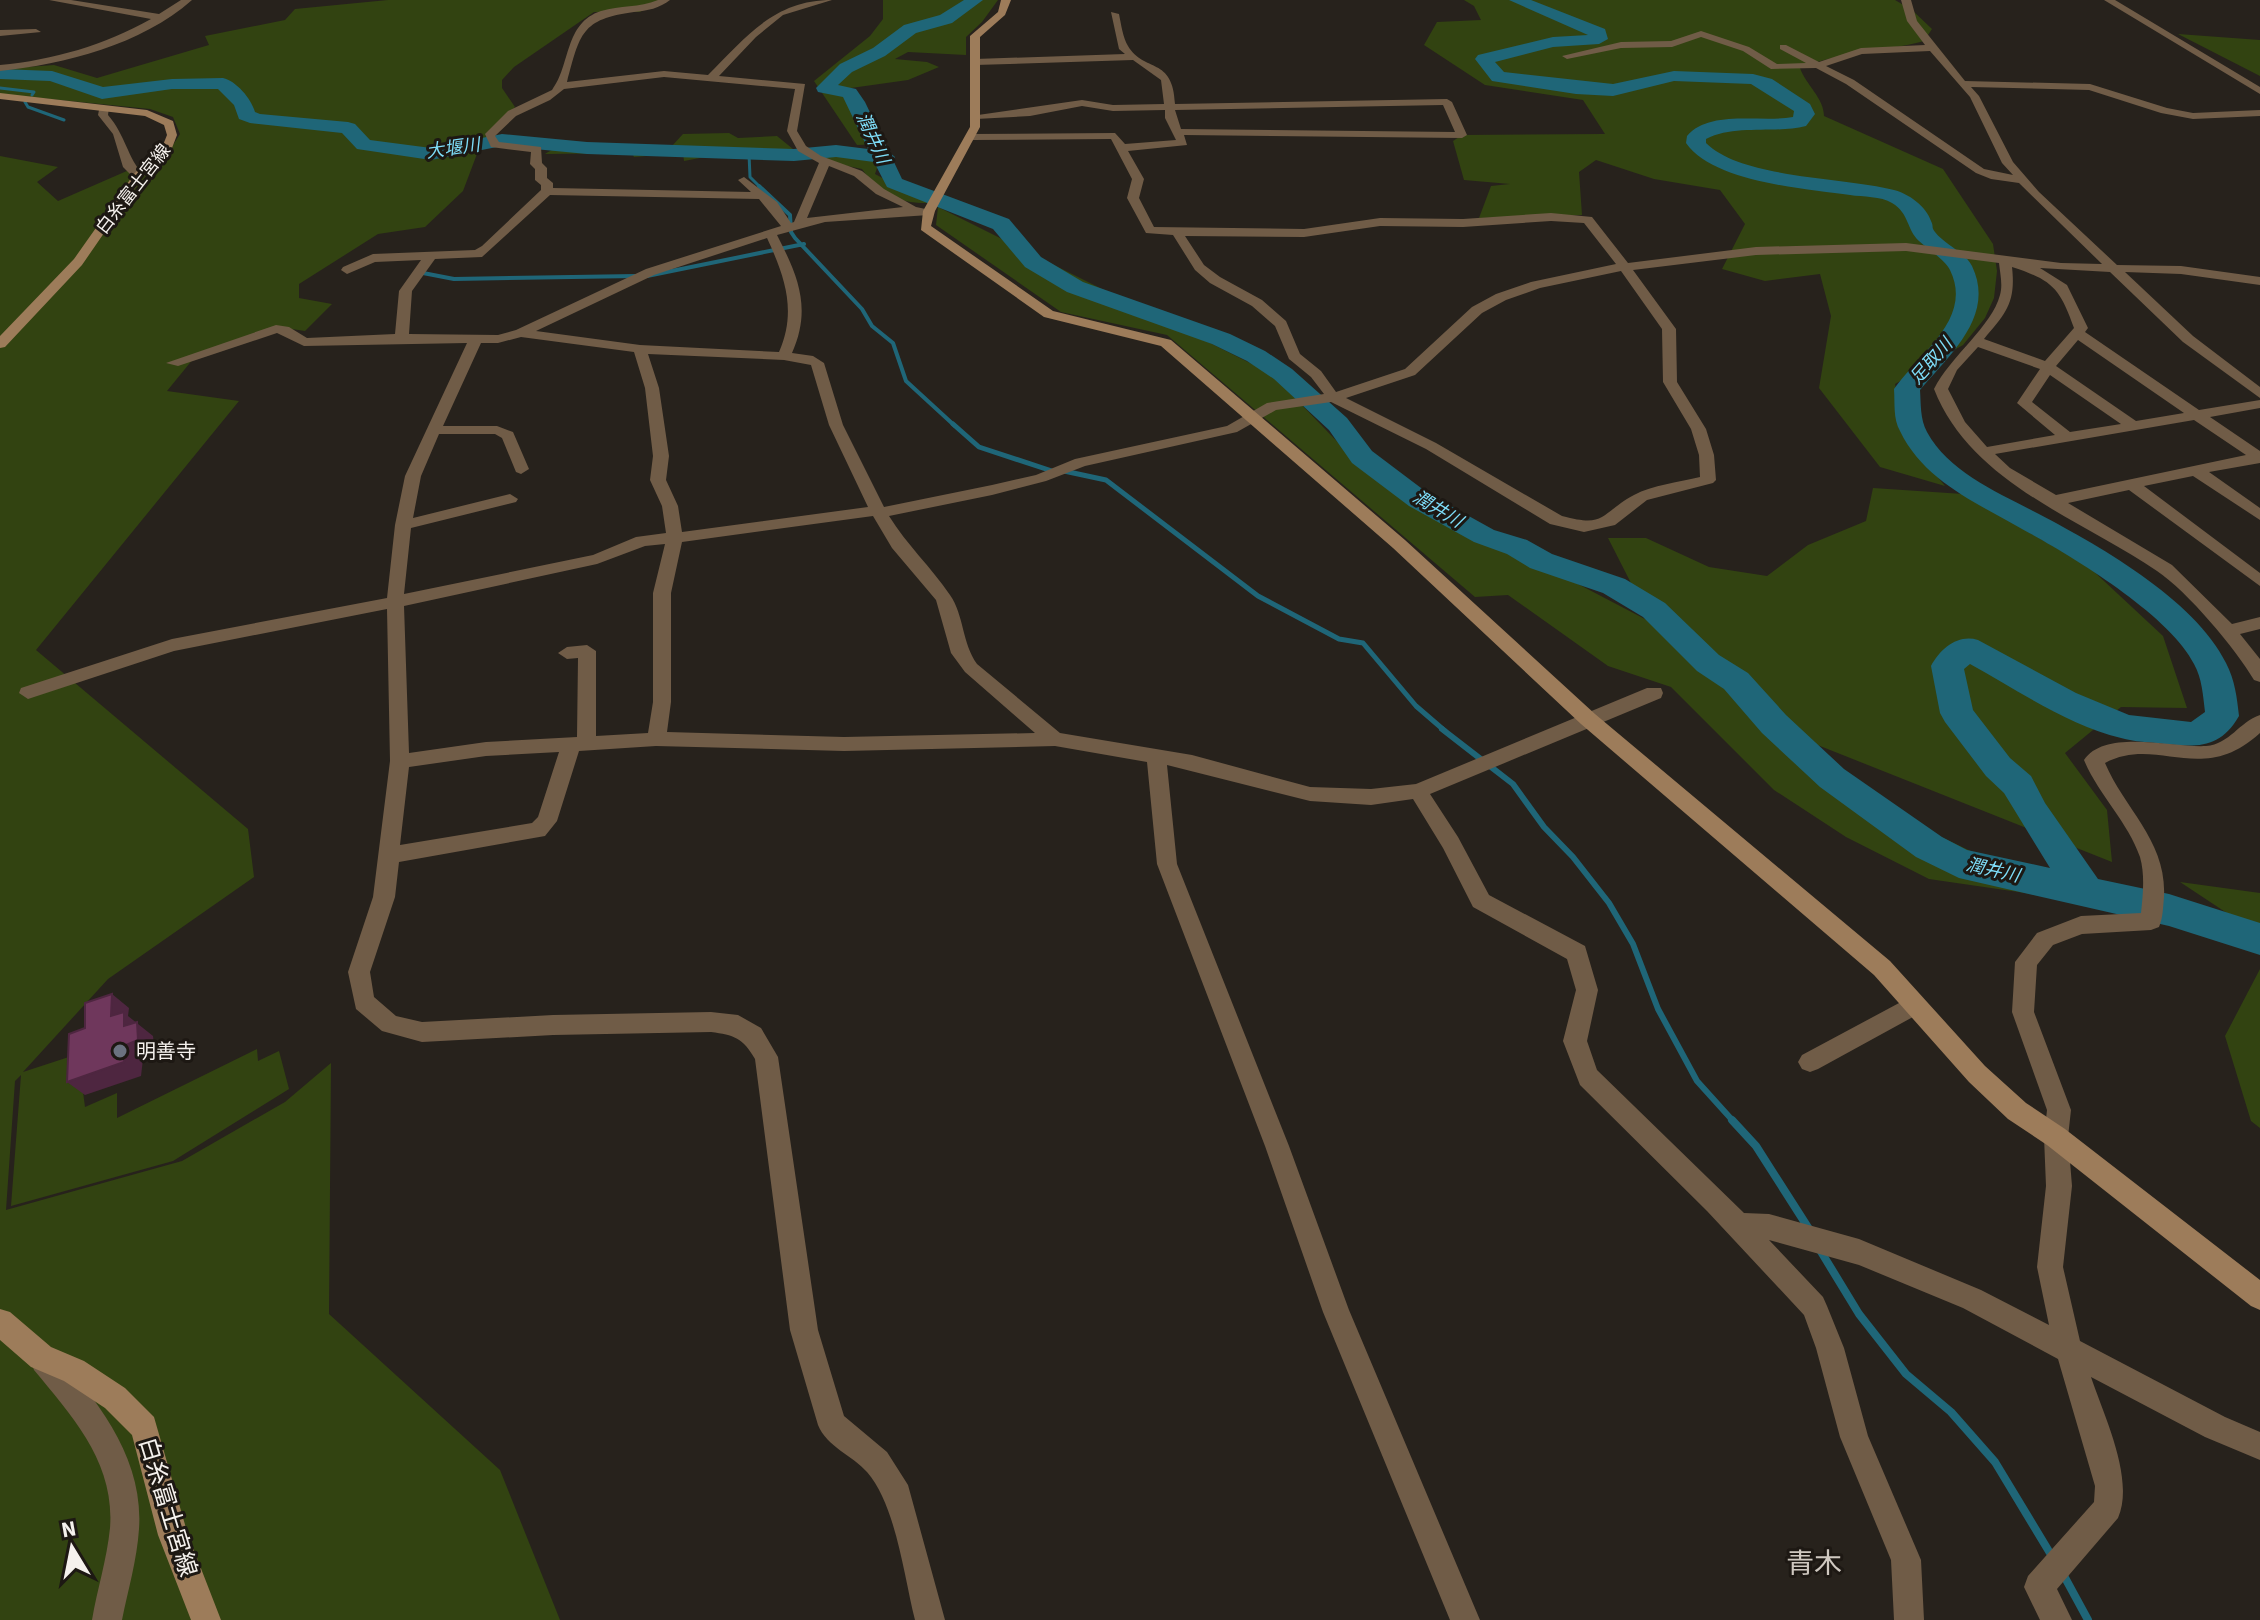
<svg xmlns="http://www.w3.org/2000/svg" width="2260" height="1620" font-family="'Source Sans 3','Noto Sans JP',sans-serif">
  <rect width="100%" height="100%" fill="#27221c"/>
  <path fill="#324311" d="M388,0H660L640,12H594L514,67L502,80V88L515,107L485,142L461,147L480,146L463,191L425,227L378,234L299,284V298L332,304L305,331L278,327L198,353L167,391L239,401L36,650L248,829L254,877L108,979L23,1072L78,1054L85,1107L117,1093V1118L257,1049L258,1061L279,1051L289,1089L173,1161L11,1206L21,1075L15,1081L6,1210L182,1161L285,1102L331,1063L329,1314L500,1470L560,1620H0V156L58,167L37,182L58,201L168,153L180,134L173,117L150,109L0,94V69L54,65L97,78L209,45L205,36L285,20L295,9Z
    M883,0H965L970,4L975,0H998L982,22L966,37V55L908,52L895,59L927,62L939,67L908,80L851,88L867,112L878,144L857,145L814,81L870,36L883,19Z
    M1464,0H1895L1912,10L1932,29L1924,41C1883,52 1839,52 1800,68C1806,85 1824,98 1824,116L1943,169L1993,244L1997,271L1994,298L1985,318L1963,345L1895,384L1906,438L1945,486L1880,467L1819,388L1831,316L1820,274L1765,281L1722,269L1745,224L1720,190L1654,179L1596,160L1579,172L1582,215L1479,218L1491,186L1510,184L1464,180L1453,141L1462,135L1605,134L1583,100L1485,85L1424,45L1437,22L1481,20L1474,6Z
    M2178,34L2260,40V76Z
    M729,133L738,138L777,136L793,149L784,153L781,159L705,157L684,161L683,153L634,157L632,153L545,154C565,138 643,147 671,147L683,134Z
    M829,148L877,153L879,162L875,174L929,203C899,204 879,193 862,169L833,163L812,153L817,149Z
    M938,207L1272,374L1352,457L1456,520L1683,639L1891,813L2073,900L1929,879L1846,837L1774,790L1671,687L1608,666L1508,595L1475,597L1167,335L1061,312L936,225Z
    M1873,488L1963,494L2089,567L2163,636L2187,708L2121,707L2065,753L2107,810L2112,862L1815,744L1633,587L1608,538H1646L1709,567L1767,576L1808,545L1866,521Z
    M2180,882L2260,893V935Z
    M2260,969V1128L2251,1121L2225,1036Z"/>
  <g fill="none" stroke-linecap="round" stroke-linejoin="round">
    <path stroke="#1f6678" stroke-width="3" d="M0,76L3,74
      M0,88L34,92L32,95
      M25,102L28,107L64,120
      M749,154L750,177L761,188"/>
    <path stroke="#1f6678" stroke-width="4" d="M759,186L790,215L791,232L795,238L862,309L872,326L893,343L906,381L955,426
      M423,273L454,279L636,276
      M647,276L804,244"/>
    <path stroke="#1f6678" stroke-width="5" d="M953,424L979,447L1052,471
      M1064,471L1106,480L1258,596L1339,639L1363,643L1416,706L1445,731"/>
    <path stroke="#1f6678" stroke-width="6" d="M1442,729L1513,784L1544,827L1573,857L1609,903L1633,944L1658,1009L1697,1081L1734,1122"/>
    <path stroke="#1f6678" stroke-width="8" d="M1732,1120L1756,1146L1809,1229
      M1820,1250L1859,1314L1906,1374L1951,1412L1995,1462L2053,1558
      M2063,1574L2088,1620"/>
    <path fill="#1f6678" fill-rule="evenodd" d="M964,0H983L952,23L916,33L885,56L852,72L838,85L856,89L865,102L889,152L895,157L893,160L902,179L1009,219L1041,257L1083,282L1230,334L1265,351L1292,369L1347,418L1372,451L1429,494L1494,530L1527,540L1552,554L1625,579L1665,603L1719,655L1748,673L1786,715L1844,769L1942,837L1967,850L2050,868L2004,793L1986,776L1945,722L1940,713L1931,666C1941,648 1958,634 1978,640L2076,693L2129,715L2191,722L2205,712C2203,696 2202,678 2194,664C2170,615 2070,555 2022,529C1977,503 1924,481 1900,431C1893,419 1895,403 1894,389C1918,354 1974,319 1950,270C1945,260 1928,249 1919,241C1906,229 1910,214 1892,203C1881,196 1863,197 1850,195C1805,189 1713,182 1686,143L1687,136C1710,109 1761,123 1793,117L1794,111L1751,84L1674,81L1613,96L1576,94L1492,81L1475,59L1478,55L1553,37L1588,35L1509,0H1531L1605,29L1608,39L1599,44L1553,47L1495,62L1504,72L1613,84L1674,71L1753,74L1772,79L1810,104L1815,114L1806,126C1774,134 1736,124 1706,139V143C1742,179 1845,177 1894,190C1909,194 1926,206 1931,221C1934,227 1931,227 1935,232C1945,245 1965,252 1972,266C1996,316 1949,355 1920,390C1921,404 1920,419 1927,432C1948,471 1995,491 2033,511C2095,543 2195,599 2226,663C2235,680 2237,698 2239,716C2220,749 2197,747 2164,744C2150,742 2134,742 2121,738C2068,725 2017,690 1970,664L1964,669L1973,710L2010,758L2031,776L2045,803L2098,879L2169,894L2260,923V955L2169,926L1959,878L1916,857L1820,787L1762,733L1724,689L1697,671L1643,617L1603,593L1530,568L1507,554L1474,542L1409,506L1352,463L1329,430L1274,379L1247,361L1212,344L1067,292L1025,267L993,229L887,187L874,162L836,157L794,161L587,154L502,146L431,160L357,149L342,133L250,123L239,119L234,105L218,89H172L102,99L50,81L0,79V69L52,71L103,87L172,79L223,78C236,81 251,98 255,112L260,114L348,122L355,124L370,140L431,148L502,134L587,142L794,149L836,145L868,149L843,97L818,92L816,88L840,64L873,48L904,25L940,15Z"/>
    <path fill="#705c47" fill-rule="evenodd" d="M49,0H71L159,14L181,0H192C141,45 65,64 0,71V65C54,60 104,45 151,19Z
      M658,0H670C660,8 647,11 634,12C581,19 580,34 567,82L664,71L708,75C746,37 774,0 832,0L783,15L756,37L719,76L805,84L797,131L806,146L821,156L862,171L884,189L916,207L935,211L929,215L825,222L777,235C798,276 812,308 792,353L813,356L824,363L843,425L884,507L992,485L1036,475L1075,459L1227,426L1267,403L1324,394L1311,377L1289,359L1275,326L1252,306L1210,283L1195,270L1173,235L1146,233L1127,198L1132,179L1111,139L971,140L966,137L971,134L1115,133L1125,144L1176,140L1165,118V110L1113,111L1082,106L1030,116L976,119L971,116L1082,100L1113,105L1164,104L1161,80L1133,60L975,65L970,62L975,59L1125,54L1119,49L1111,12L1119,14C1121,24 1123,38 1128,46C1144,73 1173,56 1175,104L1447,99L1452,102L1467,135L1462,138L1184,135L1187,145L1128,151L1144,179L1139,198L1154,227L1304,229L1380,218L1463,219L1551,213L1592,217L1628,263L1756,247L1906,243L2061,263L2102,264L2019,183L1991,179L1976,173L1846,84L1816,68L1771,69L1743,51L1701,37L1672,47L1621,48L1567,59L1562,56L1621,42L1671,41L1701,31L1749,47L1777,64L1806,63L1780,49V45H1786L1819,62L1861,48L1925,45L1907,21L1901,0H1911L1917,21L1965,81L2090,84L2167,108L2193,113L2260,110V116L2193,119L2161,113L2089,90L1971,87L1979,96L2013,162L2039,192L2117,265L2181,266L2260,277V285L2181,274L2125,272L2193,336L2260,387V398L2183,342L2110,272L2040,268L2067,285L2088,328L2085,332L2199,410L2260,400V408L2210,417L2260,451V463L2209,472L2260,508V520L2193,476L2144,486L2260,573V586L2129,490L2068,503L2172,565L2232,624L2260,617V629L2240,634L2260,659V682L2254,680C2236,649 2187,591 2157,571C2079,518 1971,483 1934,389C1950,357 1992,326 2000,295C2003,285 2000,273 1999,263L1906,251L1756,255L1633,270L1676,329L1677,382L1706,429L1714,455L1716,480L1713,483L1647,500L1615,525L1584,532L1550,524L1426,449L1331,402L1276,410L1237,432L1085,466L1046,481L992,495L889,516C907,545 931,567 950,595C964,615 962,643 977,664L1060,733L1192,755L1310,787L1371,789L1416,784L1647,688H1661L1663,693L1661,698L1430,794L1458,837L1489,895L1585,946L1598,990L1587,1041L1597,1070L1744,1213L1769,1214L1859,1239L1981,1290L2049,1325L2037,1267L2046,1186L2044,1137L2047,1110L2012,1012L2015,962L2037,933L2081,916L2141,913C2143,894 2145,875 2140,857C2128,822 2098,794 2084,760C2105,728 2174,748 2206,746C2230,744 2239,722 2260,715V733C2201,787 2158,735 2105,763C2125,810 2167,841 2164,897C2163,907 2163,918 2159,927L2151,930L2082,934L2053,945L2037,965L2034,1012L2071,1110L2068,1137L2072,1186L2063,1267L2080,1341L2225,1417L2260,1432V1460L2205,1437L2091,1377C2104,1416 2135,1479 2118,1518L2057,1589L2072,1620H2040L2024,1587L2028,1576L2094,1502L2095,1486L2058,1359L1963,1308L1859,1265L1769,1240L1823,1297L1827,1306L1844,1348L1868,1436L1921,1560L1924,1620H1894L1891,1560L1840,1437L1816,1348L1804,1315L1707,1211L1580,1085L1563,1041L1576,990L1567,959L1473,907L1443,848L1413,799L1371,805L1310,801L1167,765L1177,864L1289,1146L1349,1310L1480,1620H1450L1323,1312L1265,1146L1157,864L1147,762L1055,746L844,751L656,746L579,751L557,821L545,836L399,862L395,897L370,972L374,997L396,1016L422,1022L553,1015L711,1012L738,1015L761,1028L778,1057L818,1330L844,1416L887,1452L908,1485L945,1620H915C904,1577 896,1505 867,1472C852,1455 827,1447 818,1425L790,1330L755,1059C743,1038 734,1035 711,1032L553,1035L422,1042L382,1031L356,1009L348,972L373,897L390,761L387,609L174,651L28,699L19,693L21,688L172,639L387,598L395,525L405,476L467,343L304,346L277,333L178,366L166,363L276,325L289,327L307,338L395,334L399,291L421,260L375,262L347,274L341,270L343,267L373,254L475,250L482,246L541,190V185L535,180V169L530,164L531,152L491,147L485,134L508,111L552,90C571,65 564,23 601,11C620,5 639,8 658,0ZM1930,51L1970,97L2002,163L2013,175L1984,169L1854,80L1826,66L1862,54ZM664,77L795,89L787,131L798,151L819,163L794,222L791,223L777,202L744,177L738,180L751,192L553,188V183L547,178V168L542,163L541,147L499,142L495,136L516,116L550,100L564,89ZM1443,105L1455,132L1181,129L1175,110ZM829,166L854,176L876,194L903,207L807,218ZM550,195L759,199L781,226L646,269L516,330L498,335L409,334L412,291L435,259L482,257ZM1551,221L1584,223L1616,264L1531,282L1496,294L1472,307L1405,369L1336,392L1321,371L1300,354L1286,321L1262,300L1220,277L1204,265L1185,236L1304,237L1380,226L1463,227ZM767,238C785,277 797,311 779,352L640,345L536,331L654,275ZM2012,267C2052,280 2060,288 2074,328L2045,361L1984,339C2006,313 2016,303 2012,267ZM1621,271L1662,329L1663,382L1691,429L1699,455L1700,477C1680,482 1652,485 1634,495C1599,514 1607,528 1562,516L1436,443L1346,398L1415,375L1482,313L1506,300L1540,288ZM521,337L634,352L645,388L653,456L650,480L662,506L666,533L636,537L593,555L404,594L411,528L516,502L518,499L510,494L413,518L421,476L439,434H495L502,438L516,472L521,474L529,469L513,432L497,426H443L481,343H498ZM2078,340L2184,413L2136,421L2056,366ZM1978,347L2040,369L2017,403L2055,435L1987,447L1965,422L1948,389L1957,370ZM648,354L784,360L811,365L829,425L868,507L682,532L678,506L666,480L669,456L659,388ZM2050,375L2121,424L2070,432L2032,402ZM2194,420L2246,455L2056,495L2010,468L1995,454ZM873,516L892,548L936,600L951,653L965,672L1035,733L844,737L667,732L671,702V593L682,542ZM665,544L653,593V702L648,733L596,736V651L587,645L567,647L558,653L567,659L578,658L577,737L486,742L409,753L404,606L597,564L645,546ZM559,752L538,817L532,823L400,845L409,767L486,756Z
      M2104,0H2115L2260,87V94Z
      M0,30L36,29L41,32L0,36Z
      M100,105L109,107L108,115C126,136 127,157 144,176L142,178H134L123,167L113,134L98,115Z
      M1914,995L1922,998L1925,1005L1922,1012L1818,1069L1810,1072L1802,1069L1798,1062L1802,1055Z
      M44,1346L54,1350C97,1401 144,1457 139,1529C137,1560 128,1590 122,1620H92C97,1590 107,1559 110,1528C115,1463 73,1417 34,1370L30,1360L34,1350Z"/>
    <path fill="#9d7c5a" fill-rule="evenodd" d="M1001,0H1011L1005,15L980,37V127L935,211L931,226L1053,311L1171,340L1405,540L1595,714L1890,961L1985,1066L2026,1103L2065,1129L2260,1280V1310L2251,1306L2047,1145L2008,1119L1969,1082L1874,975L1581,724L1393,548L1161,346L1044,317L921,230L923,211L970,127V36L998,12Z
      M0,93L147,110L173,121L177,135L172,148L142,178L82,265L5,347L0,348V336L74,259L134,174L163,145L167,135L164,125L145,116L0,99Z
      M0,1309L10,1312L51,1347L84,1361L125,1388L154,1417L188,1535L221,1620H191L158,1535L132,1435L105,1408L64,1381L31,1367L0,1340Z"/>
  </g>
  <path fill="#4e2640" d="M112,994L129,1008L128,1016L153,1036L155,1054L143,1059L141,1076L85,1095L67,1082L111,1016Z"/>
  <path fill="#6f375c" stroke="#4e2640" stroke-width="2" d="M112,994L111,1016L124,1012V1026L137,1022L138,1040L126,1045L124,1062L67,1082L69,1034L85,1028V1003Z"/>
  <circle fill="#6b7280" stroke="#1d1813" stroke-width="3" cx="120" cy="1051" r="8"/>
  <g text-anchor="middle" stroke-width="6" stroke-linejoin="round" paint-order="stroke">
    <g font-size="18" font-style="italic" fill="#7eddf8" stroke="#1d1813">
      <text transform="translate(873 138) rotate(65)" y="6">潤井川</text>
      <text transform="translate(453 148) rotate(-8)" y="6">大堰川</text>
      <text transform="translate(1931 361) rotate(-49)" y="6">足取川</text>
      <text transform="translate(1438 509) rotate(31)" y="6">潤井川</text>
      <text transform="translate(1993 870) rotate(13)" y="6">潤井川</text>
    </g>
    <g font-size="18" fill="#f5f1ed" stroke="#1d1813">
      <text transform="translate(133 189) rotate(-52)" y="6">白糸富士宮線</text>
    </g>
    <g font-size="20" fill="#f5f1ed" stroke="#1d1813" text-anchor="start">
      <text x="136" y="1058">明善寺</text>
    </g>
    <g font-size="24" fill="#f5f1ed" stroke="#1d1813">
      <text transform="translate(168 1507) rotate(73)" y="8">白糸富士宮線</text>
    </g>
    <g font-size="28" fill="#cfc8c0" stroke="#1d1813">
      <text x="1814" y="1573">青木</text>
    </g>
  </g>
  <g transform="translate(72 1548) rotate(350)" stroke="#1d1813" stroke-width="6" paint-order="stroke">
  <path d="M0-6L14 30L0 20L-14 30Z" fill="#f5f1ed"/>
  <text y="-12" font-size="22" font-weight="bold" text-anchor="middle" fill="#f5f1ed">N</text>
  </g>
</svg>
